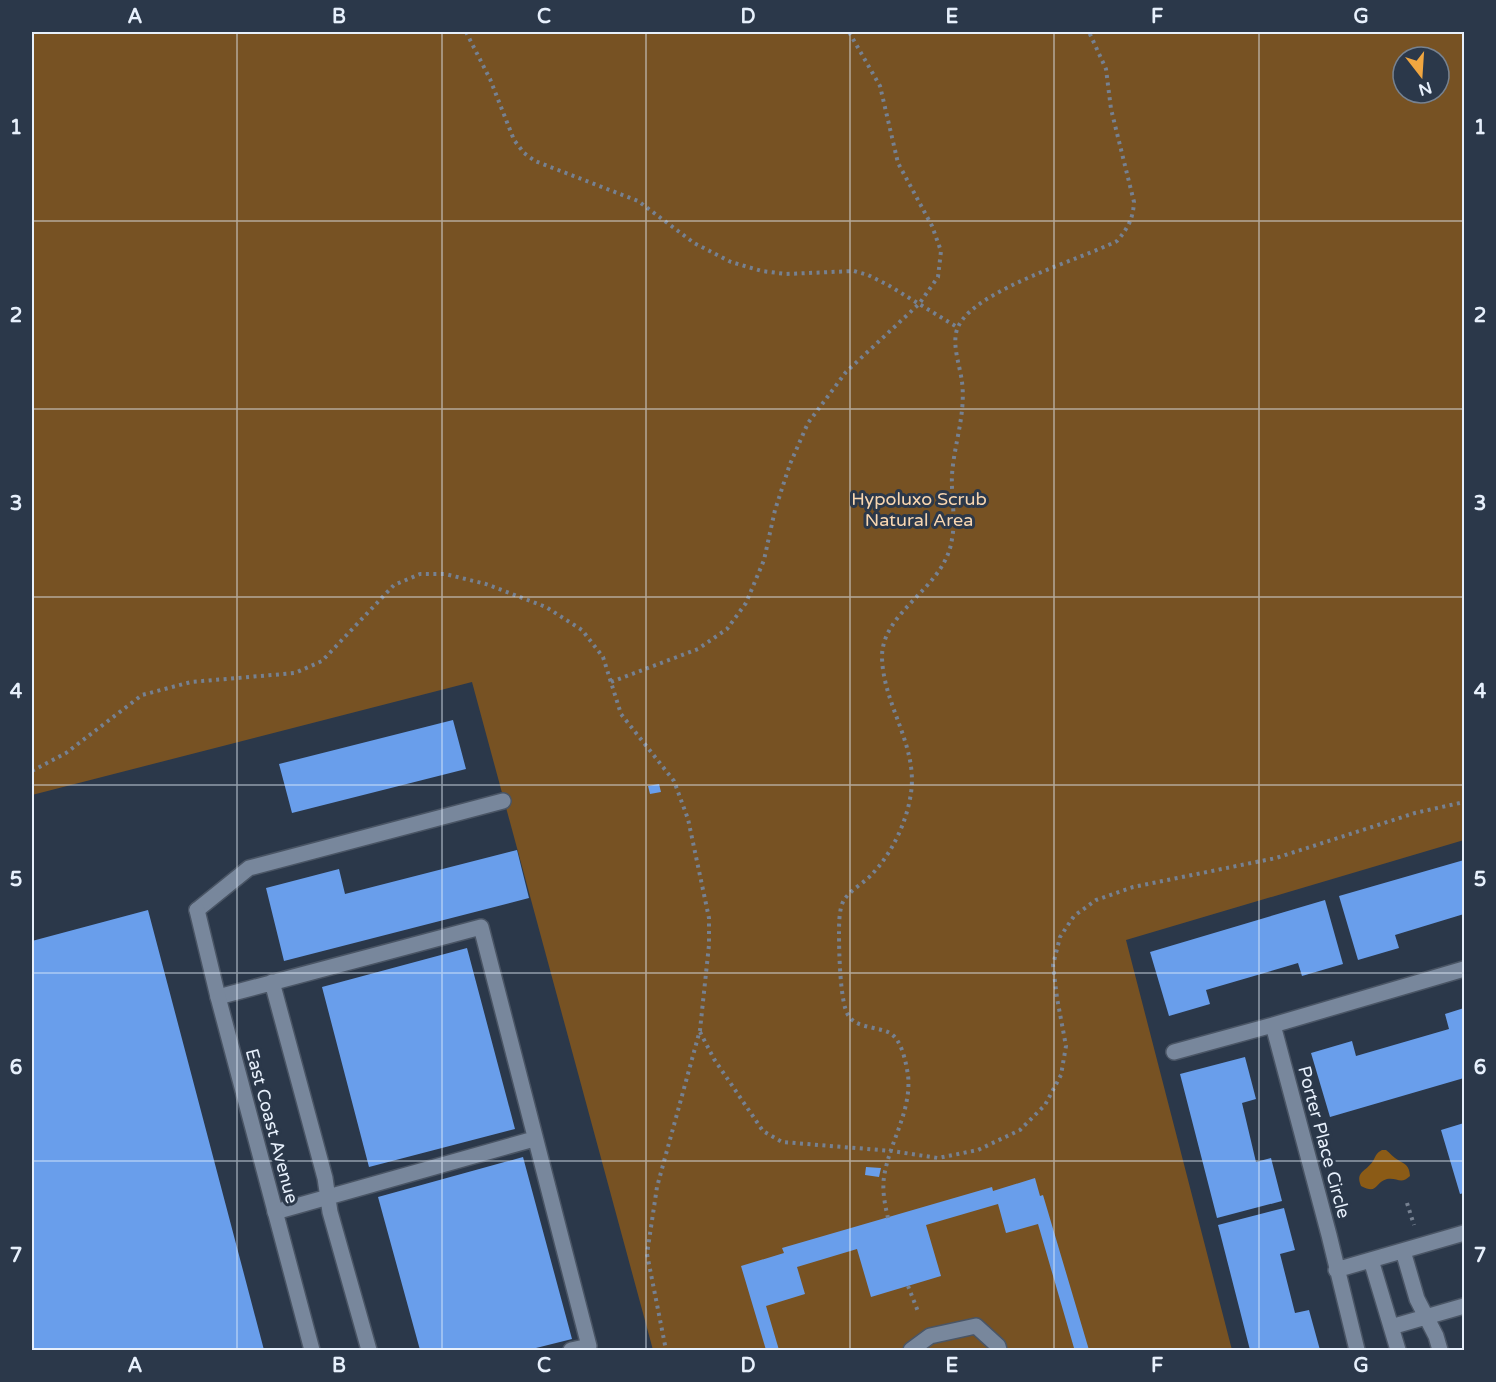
<svg xmlns="http://www.w3.org/2000/svg" width="1496" height="1382" font-family="'Varela Round',sans-serif">
  <rect width="100%" height="100%" fill="#2b384a"/>
  <path fill="#775223" fill-rule="evenodd" d="M32,32H1464V840L1126,940L1232,1350H653L472,682L32,795ZM1403,57H1439V93H1403Z"/>
  <path fill="#8b5b16" d="M1382,1150H1386C1390,1153 1394,1158 1398,1160C1406,1165 1409,1165 1410,1176C1401,1185 1397,1177 1387,1179C1374,1183 1378,1195 1361,1186C1355,1171 1366,1172 1373,1161C1376,1156 1376,1153 1382,1150Z"/>
  <path fill="#699eeb" d="M453,720L466,769L292,813L279,764Z
    M659,784L661,792L650,794L648,786Z
    M517,850L529,898L284,961L266,888L339,869L345,894Z
    M1464,860V914L1395,935L1399,948L1358,960L1339,896Z
    M1325,900L1343,964L1302,976L1298,963L1206,990L1210,1004L1169,1016L1150,952Z
    M148,910L264,1350H32V941Z
    M467,948L515,1129L369,1167L322,987Z
    M1464,1008V1078L1330,1117L1311,1053L1352,1041L1356,1056L1449,1029L1445,1014Z
    M1245,1057L1256,1099L1242,1103L1256,1162L1271,1158L1282,1201L1217,1218L1180,1074Z
    M1464,1123V1193L1460,1194L1441,1130Z
    M523,1157L572,1339L528,1350H420L378,1197Z
    M866,1167L881,1168L879,1177L865,1175Z
    M1035,1178L1040,1196L1043,1195L1089,1350H1067L1074,1348L1038,1224L1006,1233L998,1204L926,1225L941,1276L871,1297L857,1249L797,1267L805,1294L766,1306L779,1350H766L741,1266L784,1253L782,1248L992,1187L993,1191Z
    M1284,1208L1295,1250L1280,1254L1295,1313L1309,1310L1320,1350H1250L1218,1225Z"/>
  <g fill="none" stroke-linecap="round" stroke-linejoin="round">
    <defs>
      <path id="lane" d="M197,910L249,868L503,801
        M272,982L325,1178L330,1212L369,1350
        M218,997L481,927L589,1346L571,1350
        M275,1212L534,1139
        M911,1350L930,1336L976,1326L998,1346L999,1350"/>
      <path id="street" d="M197,910L218,997L312,1350
        M1174,1052L1273,1025
        M1403,1251L1417,1299L1436,1336L1440,1350
        M1371,1260L1398,1350
        M1336,1270L1464,1233
        M1391,1327L1464,1306
        M1357,1350L1329,1235L1273,1025L1464,969"/>
    </defs>
    <use href="#lane" stroke="#4a5565" stroke-width="18"/>
    <use href="#street" stroke="#4a5565" stroke-width="18"/>
    <path stroke="#768191" stroke-width="4" stroke-dasharray="3 4.5" stroke-linecap="butt" d="M466,32L490,79L514,140L524,153L535,161L638,201L694,243L731,262L762,271L786,274L854,271L868,275L888,285L957,327
      M611,682L698,649L727,629L746,603L764,560L775,510L790,464L808,423L846,372L919,304L938,277L941,251L932,226L898,163L880,86L849,32
      M32,771L66,753L142,695L191,682L295,673L322,661L394,585L420,574H445L486,584L546,607L582,630L603,657L621,714L674,781L688,819L709,918V945L700,1030L657,1187L647,1254L666,1350
      M700,1032L714,1059L763,1131L782,1142L892,1151L938,1158L978,1150L1020,1130L1045,1105L1061,1075L1066,1046L1057,998L1053,965L1060,937L1074,916L1096,900L1133,887L1276,858L1415,813L1464,802
      M1407,1203L1414,1225
      M888,1218C885,1205 882,1191 884,1177C889,1143 912,1111 908,1075C906,1063 902,1040 890,1033C882,1029 871,1028 862,1025C856,1023 852,1021 848,1015C840,1002 839,951 839,934C839,924 839,908 844,900C851,889 866,882 874,872C893,851 907,821 911,793C918,745 883,705 882,657C882,610 945,589 952,539C956,518 951,496 952,475C954,444 966,414 962,382C960,365 950,341 959,325C978,289 1079,260 1117,241C1128,228 1133,219 1134,202L1111,109L1106,69L1089,32
      M908,1286L919,1314"/>
    <use href="#lane" stroke="#78879c" stroke-width="15"/>
    <use href="#street" stroke="#78879c" stroke-width="15"/>
  </g>
  <path fill="none" stroke="#e7f0fc" stroke-width="1.5" stroke-opacity="0.55" d="M237,32V1350M442,32V1350M646,32V1350M850,32V1350M1054,32V1350M1259,32V1350M32,221H1464M32,409H1464M32,597H1464M32,785H1464M32,973H1464M32,1161H1464"/>
  <g text-anchor="middle" stroke-width="6" stroke-linejoin="round" paint-order="stroke">
    <g font-size="18" fill="#f8d6b0" stroke="#2b384a">
      <text x="919" y="505">Hypoluxo Scrub<tspan x="919" dy="21">Natural Area</tspan></text>
    </g>
    <g font-size="18" fill="#e7f0fc" stroke="#2b384a">
      <text transform="translate(272 1126) rotate(75)" y="6">East Coast Avenue</text>
      <text transform="translate(1324 1142) rotate(75)" y="6">Porter Place Circle</text>
    </g>
  </g>
  <rect width="1496" height="1382" fill="none" stroke="#2b384a" stroke-width="66"/>
  <g transform="translate(1421 75) rotate(163)"><circle r="28" fill="#2b384a" stroke="#768291" stroke-width="1.5"/>
  <path d="M0-4.5L10 22L0 15L-10 22Z" fill="#f1a640"/>
  <text y="-9" font-size="16" font-weight="bold" text-anchor="middle" fill="#e7f0fc">N</text>
  </g>
  <rect x="33" y="33" width="1430" height="1316" fill="none" stroke="#e7f0fc" stroke-width="2"/>
  <g font-size="20" text-anchor="middle" font-weight="bold" fill="#e7f0fc">
    <text x="135" y="23">A</text>
    <text x="339" y="23">B</text>
    <text x="544" y="23">C</text>
    <text x="748" y="23">D</text>
    <text x="952" y="23">E</text>
    <text x="1157" y="23">F</text>
    <text x="1361" y="23">G</text>
    <text x="16" y="134">1</text>
    <text x="1480" y="134">1</text>
    <text x="16" y="322">2</text>
    <text x="1480" y="322">2</text>
    <text x="16" y="510">3</text>
    <text x="1480" y="510">3</text>
    <text x="16" y="698">4</text>
    <text x="1480" y="698">4</text>
    <text x="16" y="886">5</text>
    <text x="1480" y="886">5</text>
    <text x="16" y="1074">6</text>
    <text x="1480" y="1074">6</text>
    <text x="16" y="1262">7</text>
    <text x="1480" y="1262">7</text>
    <text x="135" y="1372">A</text>
    <text x="339" y="1372">B</text>
    <text x="544" y="1372">C</text>
    <text x="748" y="1372">D</text>
    <text x="952" y="1372">E</text>
    <text x="1157" y="1372">F</text>
    <text x="1361" y="1372">G</text>
  </g>
</svg>
